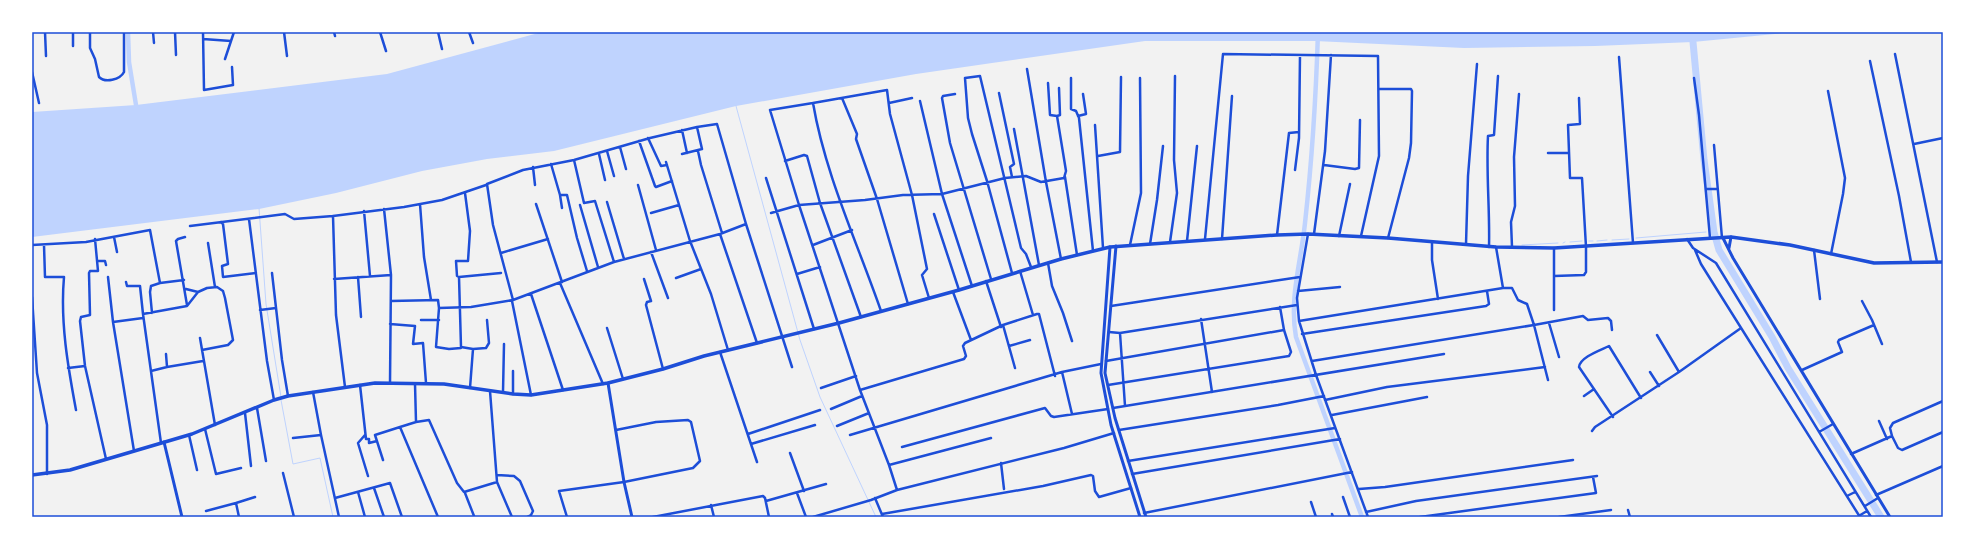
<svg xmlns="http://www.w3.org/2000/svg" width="1975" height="549" font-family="'Archivo Narrow',sans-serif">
  <rect width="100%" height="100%" fill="#f2f2f2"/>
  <path fill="#bfd3fe" d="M542,32H1794L1693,42L1595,46L1464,48L1315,41H1145L916,74L736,106L554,151L487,159L422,171L336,193L259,209L32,237V112L136,105L387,74Z"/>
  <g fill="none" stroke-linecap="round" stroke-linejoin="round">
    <path stroke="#bfd3fe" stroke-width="1" d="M736,106L800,340L820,397L876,517
      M259,208L266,304L281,397
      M1713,232H1714
      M1636,238L1706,232
      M1612,240L1629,239
      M1589,241H1593
      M1597,241L1607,240
      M1570,242L1582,241
      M1563,243L1565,242
      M1522,245L1558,243
      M281,400L293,464L320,458L333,517"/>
    <path stroke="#bfd3fe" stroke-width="4.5" d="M128,32L129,62L136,105
      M1318,32C1316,96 1312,160 1305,223C1301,262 1289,298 1296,337L1362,517"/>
    <path stroke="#bfd3fe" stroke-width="7" d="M1693,42L1704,160L1714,232L1719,250L1772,337L1788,368L1881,517"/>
    <path stroke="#1d4ed8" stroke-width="2.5" d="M45,32L46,56
      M90,32V48L95,59L99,77C105,83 120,80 124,72V32
      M153,32L154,43
      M175,32L176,55
      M203,32L204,90L233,85
      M284,32L287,56
      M334,32L335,36
      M380,32L386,51
      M438,32L442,49
      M469,32L473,43
      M203,39L231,41
      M73,46V32
      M1895,54L1937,262
      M1619,57L1633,243
      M225,59L234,32
      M1870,61L1899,196L1911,262
      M232,67L233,85
      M1027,69L1046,182L1061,259
      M32,72L39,103
      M1071,78V109L1076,111L1079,118L1093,251
      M1694,78L1699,115L1710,238
      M1379,89H1411L1412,91L1411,143L1409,158L1388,238
      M1828,91L1845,178L1843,194L1831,254
      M999,93L1014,164L1010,167L1012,177
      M955,94L943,96L942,98L950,143L991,279
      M842,98L857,134L856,139L877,199L908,304
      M920,101L942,194L972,286
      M889,103L912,98
      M1057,116L1060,115L1059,88
      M1078,116L1086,114L1083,94
      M1095,125L1103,248
      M1014,129L1039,265
      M682,130L687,153
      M648,138L661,166L667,165
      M639,141L655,186L656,187L672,181
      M1914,144L1943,138
      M1714,145L1722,238
      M620,147L626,169
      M607,151L614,176
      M698,151L701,165L722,233
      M1548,153H1568
      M599,154L605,180
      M1098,156L1120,152L1121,77
      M574,160L584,203L595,201L614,262
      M785,161L804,155L807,156L820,203L861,317
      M666,162L690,241L711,294L728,350
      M551,164L560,195H567L577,238L587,271
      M1324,165L1355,169L1359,168L1360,120
      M533,167L535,185
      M1295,170L1299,138L1300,55
      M1065,177L1077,255
      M766,178L814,329
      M638,185L656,250
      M1706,189H1717
      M560,195L562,208
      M607,202L624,259
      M420,204L424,257L431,300
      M536,204L562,282
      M580,205L598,267
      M384,209L391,275L390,383
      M364,211L370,276
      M651,213L679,205
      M771,213L799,205L865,200L903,195L942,194L1005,178L1026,176L1041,182L1064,178L1066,171L1057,116L1050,115L1048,83
      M934,214L959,290
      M249,219L267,361L274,400
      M221,222L223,224L228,264L222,266L223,277L256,273
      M746,224L792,367
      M190,226L285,214L294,219L333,216
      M720,234L757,343
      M1308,234L1297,298L1299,321L1316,375L1368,517
      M1314,234L1325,151L1331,55
      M1277,235L1289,133L1299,132
      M1339,236L1350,184
      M114,237L117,252
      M185,237L178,239L176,241L187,305
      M95,239L98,271H90L89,273L90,315L81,317L80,321L85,366L106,459
      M1205,239L1223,54L1378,56L1379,156L1361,236
      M1222,239L1232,96
      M1687,239L1693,248L1716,263L1871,517
      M1187,241L1197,146
      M1170,242L1177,193L1174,160L1175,76
      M1432,242V260L1438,299
      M208,243L215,287
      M1150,244L1157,200L1163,146
      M1466,244L1468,176L1477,64
      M32,245L86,242L150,230L160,283
      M44,245L45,277H64C60,322 68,367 76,410
      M813,245L852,230
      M1130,245L1141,193L1140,78
      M1489,247C1490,210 1486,173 1488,136L1494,135L1498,76
      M1512,247L1511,222L1515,206L1514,157L1519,94
      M1554,248V310
      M1695,250L1701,264L1721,296L1860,517
      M1814,250L1820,299
      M651,252L668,298
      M501,253L548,239
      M98,261H105L106,265
      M1048,263L1052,286L1063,313L1072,341
      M1020,271L1033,315
      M272,273L282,360L288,396
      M1012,273L987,181L972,134L968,118L965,78L980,76L1021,248L1026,254L1031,267
      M797,274L820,267
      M1554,276L1584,275L1586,272V247L1582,178H1570L1568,125L1580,124L1579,98
      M108,277L113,322L134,451
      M358,277L361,317
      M459,277L457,276L456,261H468L470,231L465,193
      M676,278L701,269
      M334,279L391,275
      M644,279L651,301L647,302L646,305L663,369
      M986,281L1001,327
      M126,282L127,286H140L143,314
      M560,283L603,384
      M186,289L198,292
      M1298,291L1340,287
      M953,292L971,340
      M531,294L563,390
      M32,297L37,373L47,425V474
      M513,300L493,225L487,184L523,170L574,160L650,138L697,127
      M391,301L438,300L439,308L436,347L449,349L461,348
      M512,301L531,395
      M1862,301L1872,320L1882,344
      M1111,306L1300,277
      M439,308L471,307L513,300L614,262L720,234L746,224L717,124L697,127L702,149L682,154
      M260,310L276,308
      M881,311C857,242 825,174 813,103L887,90L890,114L912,195L927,269L922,275L929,298
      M152,313L150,292L151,286L160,283L184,280
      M1201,319L1212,392
      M421,320H439
      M487,320L489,343L486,348L473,349L461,347L459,277L501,273
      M1299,321L1503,288L1496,247
      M113,322L143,318
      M1549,323L1559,357
      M390,324L415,326L413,344L423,343L426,383
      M1003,325L1015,368
      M607,328L623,379
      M1109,332L1120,333L1297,305
      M1120,333L1125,406
      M1302,334L1486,306L1489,304L1487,291
      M1657,335L1679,372
      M200,338L215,425
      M1009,346L1030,340
      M720,352L757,462
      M166,354L167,367L203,361
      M1106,361L1284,330
      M1312,361L1534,325L1527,304L1518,300L1512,288H1503
      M68,368L85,366
      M1802,370L1842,352L1838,342L1839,340L1874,325
      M151,371L167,367
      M1062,372L1072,414
      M1650,372L1659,386
      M1548,380L1534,325L1583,316L1588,320L1608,318L1611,321L1612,330
      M415,384L416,422L400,427L438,517
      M360,385L366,439H369V443L377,441
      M1108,385L1289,356L1291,352L1284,330L1280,307
      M345,387L336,315L333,216L404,207L442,200L486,185
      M470,388L473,349
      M821,388L856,376
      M860,390L964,359L966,356L963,346L965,343L1003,325L1037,314H1039L1055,376
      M490,391L497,482L512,517
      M313,392L321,435L339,517
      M503,392L504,344
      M513,394V371
      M1584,396L1594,389
      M1325,400L1387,387L1545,367
      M257,408L266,461
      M1113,408L1444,354
      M831,409L862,396
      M245,413L251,466
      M1332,415L1427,397
      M1613,417L1579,367C1580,357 1601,350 1609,346L1641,398
      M1879,421L1887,439
      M416,422L429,420L457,483L464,492L497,482
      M837,426L869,413
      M205,429L216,474L241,468
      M1119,430L1278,405L1324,396
      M1592,431L1595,427L1679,372L1741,328
      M1819,432L1833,424
      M748,434L820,410
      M189,435L197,470
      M365,435L358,443L368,476
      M850,435L1062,372L1101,364
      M1892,436L1898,448L1902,450L1943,432
      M293,438L321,435
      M161,443L143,314L187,306L198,292L207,288L217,287L223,291L225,298L233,340L228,345L202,350
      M751,444L815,425
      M902,447L1045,408L1051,416L1054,417L1108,409
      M790,453L804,491
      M1851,454L1892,436L1890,428L1893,423L1943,401
      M383,460L375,435L400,427
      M1128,461L1335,428
      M1001,463L1004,489
      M889,465L991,438
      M283,473L294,517
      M1132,474L1340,439
      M497,475L514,476L520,481L533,511L531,515L527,517
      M374,488L384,517
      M1359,489L1385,487L1573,460
      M897,490L1064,448L1114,433
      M358,492L365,517
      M465,493L474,516
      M797,493L806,517
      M1876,495L1943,466
      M1847,496L1855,492
      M1343,497L1350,517
      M335,498L390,483L402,517
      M875,498L883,517
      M766,501L826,484
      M1311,502L1316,517
      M711,505L714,517
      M1865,506L1878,498
      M1628,510L1630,517
      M206,511L236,503
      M1366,512L1416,501L1597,476
      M1144,513L1352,472
      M882,514L1043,486L1091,475L1093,476L1095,491L1099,497L1131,488
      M1332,514L1333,517
      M239,517L236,503L255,497
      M567,517L559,491L624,482L693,468L700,461L691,422L688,420L656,422L616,430
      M653,517L763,496L765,498L769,517
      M813,517L871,500L897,490L889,465L860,390L799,205L770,110L813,103
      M1420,517L1596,493L1593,477
      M1559,517L1611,510
      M1857,517L1867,511"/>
    <path stroke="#1d4ed8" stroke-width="3" d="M1723,238L1733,258L1890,517
      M1116,246L1105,373L1115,418L1146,517
      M1110,247L1101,373L1111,425L1140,517
      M1729,248L1731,237
      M608,383L624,482L632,517
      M164,442L182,517"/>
    <path stroke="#1d4ed8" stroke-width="3.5" d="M32,475L70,470L192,434L274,400L288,396L375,383L444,384L513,394L531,395L608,383L663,369L704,356L839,323L959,290L1061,259L1110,247L1277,235L1308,234L1388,238L1496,247L1554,248L1731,237L1790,245L1874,263L1943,262"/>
  </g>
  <rect width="1975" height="549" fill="none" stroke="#ffffff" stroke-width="66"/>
  <rect x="33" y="33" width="1909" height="483" fill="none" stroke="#1d4ed8" stroke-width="1.5"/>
</svg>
